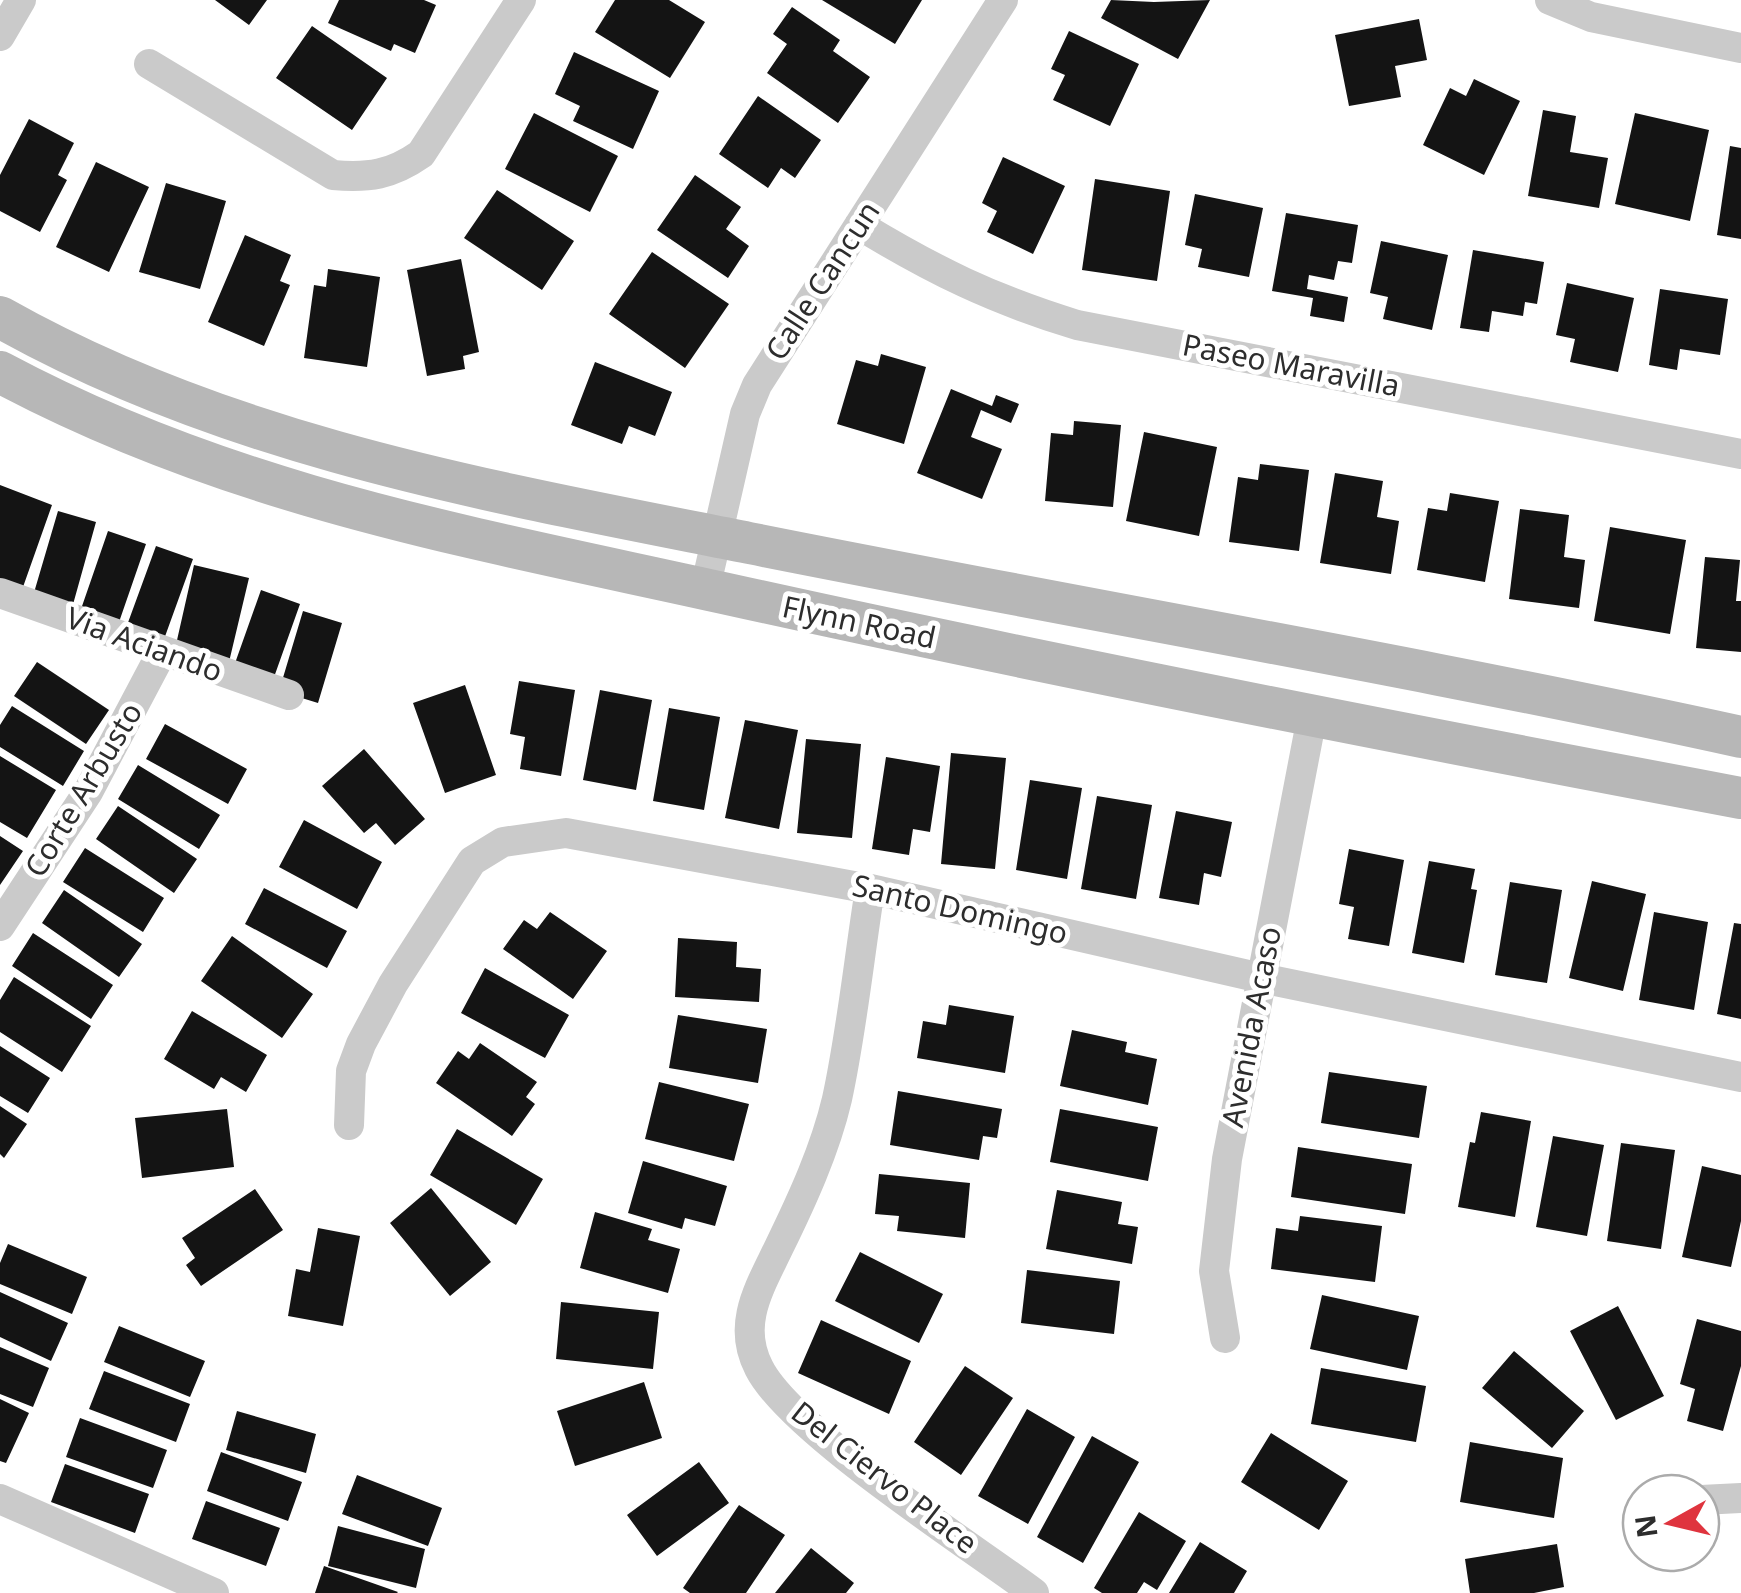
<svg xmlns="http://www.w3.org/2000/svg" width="1741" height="1593" font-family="'Noto Sans',sans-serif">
  <rect width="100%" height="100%" fill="#fff"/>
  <path fill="#141414" d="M215,0H267L249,25Z
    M339,0H424L436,5L415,53L394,44L391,51L328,23Z
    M615,0H669L705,22L670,78L595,32Z
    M822,0H922L895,44Z
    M1111,0L1154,2L1210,0L1178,59L1101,18Z
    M792,7L840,40L833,51L870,77L838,123L767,73L787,44L773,34Z
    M1419,19L1427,60L1395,66L1401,97L1349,106L1335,35Z
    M312,26L387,78L352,130L276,78Z
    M1069,31L1139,64L1110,126L1053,100L1065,75L1051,69Z
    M574,52L659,91L633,149L573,121L580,106L555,94Z
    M1474,79L1520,101L1484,175L1423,145L1450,88L1466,96Z
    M758,96L821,140L795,178L781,168L768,188L719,154Z
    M1543,110L1576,116L1570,152L1608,158L1599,208L1528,196Z
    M534,113L618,156L590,212L505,169Z
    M1635,113L1709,130L1690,221L1615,204Z
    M29,119L74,143L58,175L67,180L40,232L0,211V175Z
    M1730,146L1741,148V239L1717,235Z
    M1003,157L1065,186L1033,254L987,232L997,211L982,203Z
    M96,162L149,187L109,272L56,247Z
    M695,175L741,207L726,229L749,246L728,278L657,230Z
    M1095,179L1170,191L1157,281L1082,270Z
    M166,183L226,201L200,289L139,272Z
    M497,190L574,241L542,290L464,238Z
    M1195,194L1263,208L1249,277L1198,267L1202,249L1185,245Z
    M1286,213L1358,225L1352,263L1338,261L1334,280L1309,275L1307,289L1348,297L1344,322L1310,316L1313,298L1272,291Z
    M245,235L291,255L280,281L290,285L264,346L208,322Z
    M1381,241L1448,255L1432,330L1383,319L1388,297L1370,293Z
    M1473,250L1544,262L1537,304L1525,302L1523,316L1492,311L1489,332L1460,328Z
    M652,252L729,304L685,368L609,314Z
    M461,259L479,352L463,356L465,369L427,376L407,270Z
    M328,269L380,277L367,367L304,358L314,285L326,287Z
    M1567,283L1634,298L1618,372L1570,362L1575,339L1556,335Z
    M1660,289L1728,299L1720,355L1680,349L1677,370L1649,365Z
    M881,354L926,367L904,444L837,424L856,360L878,366Z
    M595,362L672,392L655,436L629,426L622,444L571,425Z
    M951,389L992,406L996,395L1019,404L1011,423L981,410L971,437L1002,449L982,499L917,473Z
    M1074,421L1121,425L1113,507L1045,501L1051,433L1073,435Z
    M1144,432L1217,447L1199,536L1126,521Z
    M1260,464L1309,470L1299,551L1229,542L1238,477L1258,480Z
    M1335,473L1383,481L1377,517L1399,521L1391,574L1320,563Z
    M0,485L52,505L23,587L0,579Z
    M1450,493L1499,501L1485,582L1417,570L1428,508L1447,511Z
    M1520,509L1569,515L1564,557L1585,560L1579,608L1509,599Z
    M58,511L96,522L72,608L33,596Z
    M1610,527L1686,540L1670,634L1594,621Z
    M108,531L146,544L118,625L80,612Z
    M156,546L193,559L163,642L126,628Z
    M1705,557L1740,560L1736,601H1741V652L1696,648Z
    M194,565L249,578L229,662L175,649Z
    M261,590L300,604L273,680L234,666Z
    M303,611L342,623L318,703L279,691Z
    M37,662L109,710L86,744L14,696Z
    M519,681L575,690L561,776L520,769L525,737L510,734Z
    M465,685L496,775L445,793L413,703Z
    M600,690L652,700L636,790L583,780Z
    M12,706L84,751L63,786L0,747V725Z
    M669,708L720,717L704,810L653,801Z
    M745,720L798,730L779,829L725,818Z
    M165,724L247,769L228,804L146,759Z
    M806,739L861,744L852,838L797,833Z
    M364,749L425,819L395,845L376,823L364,833L322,786Z
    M951,753L1006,758L995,869L941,864Z
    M0,756L56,790L27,838L0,822Z
    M886,757L940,766L930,832L913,829L909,855L872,849Z
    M138,765L220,815L199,849L118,799Z
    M1030,780L1082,788L1067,879L1016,870Z
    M1097,796L1152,805L1136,899L1081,889Z
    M118,806L197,859L174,893L96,839Z
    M1176,811L1232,822L1221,877L1204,873L1199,905L1159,898Z
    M304,820L382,862L357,909L279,867Z
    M0,836L23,851L0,885Z
    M85,848L164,898L143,932L63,882Z
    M1349,849L1404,860L1389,946L1348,939L1354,907L1339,904Z
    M1429,861L1475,869L1471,889L1477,890L1464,963L1412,953Z
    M1592,881L1646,894L1623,991L1569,978Z
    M1510,882L1562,890L1547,983L1495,975Z
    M264,888L347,931L327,968L245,924Z
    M64,890L142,944L119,977L42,923Z
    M550,912L607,951L573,999L503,949L524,920L537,929Z
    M1654,912L1708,922L1694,1010L1639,1000Z
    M1734,923L1741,924V1019L1717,1014Z
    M33,933L113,985L91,1019L12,966Z
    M232,936L313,994L282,1038L201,981Z
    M678,938L737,942L736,967L761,969L759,1002L675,997Z
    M485,968L569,1015L545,1058L461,1013Z
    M14,977L91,1026L62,1072L0,1032V1000Z
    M949,1005L1014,1016L1005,1073L917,1058L923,1021L946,1025Z
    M192,1011L267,1055L246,1092L221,1077L214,1089L164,1059Z
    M678,1015L767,1029L758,1083L669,1068Z
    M1072,1030L1127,1042L1125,1052L1157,1059L1148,1105L1060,1086Z
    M480,1043L537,1082L526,1097L535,1104L512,1136L436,1083L458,1051L469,1059Z
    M0,1046L50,1078L28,1113L0,1096Z
    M1329,1072L1427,1086L1419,1138L1321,1123Z
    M659,1082L749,1104L734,1161L645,1139Z
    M898,1091L1002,1109L997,1138L983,1136L979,1160L890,1145Z
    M0,1106L27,1124L4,1158L0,1154Z
    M227,1109L234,1167L142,1178L135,1118Z
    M1060,1109L1158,1127L1148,1181L1050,1162Z
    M1481,1112L1531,1121L1515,1217L1458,1207L1470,1142L1475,1143Z
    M457,1129L543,1179L516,1225L430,1175Z
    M1553,1136L1604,1145L1587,1236L1536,1227Z
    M1621,1143L1675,1150L1661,1249L1607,1241Z
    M1298,1147L1412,1164L1405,1214L1291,1197Z
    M643,1161L727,1186L715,1226L685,1218L682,1229L628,1213Z
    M1702,1166L1741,1175V1221L1731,1267L1682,1257Z
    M879,1174L970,1183L965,1238L897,1231L899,1216L875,1214Z
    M431,1188L491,1262L450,1296L390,1223Z
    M255,1189L283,1230L201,1286L186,1265L195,1258L182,1238Z
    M1057,1190L1122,1202L1118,1224L1138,1227L1132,1264L1046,1249Z
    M595,1212L652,1229L648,1240L680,1249L668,1293L580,1268Z
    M1300,1216L1382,1226L1375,1282L1271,1269L1276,1228L1298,1231Z
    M318,1228L360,1236L343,1326L288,1316L296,1269L310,1272Z
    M8,1244L87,1277L72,1314L0,1284V1263Z
    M860,1252L943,1294L919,1343L835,1301Z
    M1027,1270L1120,1281L1114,1334L1021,1323Z
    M0,1292L68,1323L51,1361L0,1337Z
    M1322,1295L1419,1316L1407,1370L1310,1349Z
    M561,1302L659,1312L653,1369L556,1359Z
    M1618,1306L1664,1396L1616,1420L1570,1331Z
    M1697,1319L1741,1331V1366L1723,1431L1687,1421L1695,1389L1680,1384Z
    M821,1320L911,1361L889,1414L798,1373Z
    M119,1326L205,1361L190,1397L104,1362Z
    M0,1347L49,1368L33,1407L0,1394Z
    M1514,1351L1584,1411L1552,1448L1482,1388Z
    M965,1366L1013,1398L961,1475L914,1442Z
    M1321,1368L1426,1386L1416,1442L1311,1424Z
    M104,1371L190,1404L176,1442L89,1409Z
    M644,1382L662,1438L575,1466L557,1411Z
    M0,1399L29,1413L6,1463L0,1461Z
    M1027,1409L1075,1437L1028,1524L978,1496Z
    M237,1411L316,1434L306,1473L226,1450Z
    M80,1418L167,1450L153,1488L66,1457Z
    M1271,1433L1348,1481L1319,1530L1241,1482Z
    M1092,1436L1139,1462L1083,1563L1037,1537Z
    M1470,1442L1563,1458L1554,1518L1460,1502Z
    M221,1452L302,1482L288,1521L207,1491Z
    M699,1462L729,1503L657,1556L627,1515Z
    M65,1464L149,1494L135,1533L51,1502Z
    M357,1475L442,1508L428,1546L342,1514Z
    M206,1501L280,1528L266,1566L192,1539Z
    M739,1505L785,1535L746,1593H690L683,1588Z
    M1139,1512L1186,1541L1157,1590L1144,1582L1137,1593H1102L1094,1588Z
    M338,1526L425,1549L416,1588L328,1566Z
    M1200,1542L1247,1571L1234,1593H1169Z
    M1557,1544L1564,1587L1534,1593H1470L1465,1559Z
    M811,1548L854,1583L846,1593H775Z
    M324,1566L398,1592L397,1593H315Z"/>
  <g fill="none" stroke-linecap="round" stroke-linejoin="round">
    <path stroke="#cacaca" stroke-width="30" d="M1550,0L1591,17L1741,48
      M0,36L21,0
      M149,64L333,175C369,178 391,175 421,154L521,0
      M859,225C935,271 992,299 1077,325L1741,454
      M705,589L745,414L757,385L1003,0
      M0,593L289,695
      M870,889C859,958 852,1030 837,1099C825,1150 802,1200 779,1247C760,1287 736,1324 759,1368C790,1430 971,1546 1034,1593
      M0,926L88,792L162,652
      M349,1125L351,1071L361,1044L393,984L472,861L503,842L566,833L870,889L1261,978L1741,1077
      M1225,1338L1214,1271L1227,1159L1312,717
      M0,1499L214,1593
      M1701,1500L1741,1498"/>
    <path stroke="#b7b7b7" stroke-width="42" d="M0,317C230,447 493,492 749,543C1079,609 1412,665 1741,737
      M0,372C232,496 470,537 723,593C1061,668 1400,734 1741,798"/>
  </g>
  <g text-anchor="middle" stroke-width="10" stroke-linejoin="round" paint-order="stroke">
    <g font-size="30" fill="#2d2d2d" stroke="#fff">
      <text transform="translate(823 281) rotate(-57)" y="10">Calle Cancun</text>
      <text transform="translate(1291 366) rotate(11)" y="10">Paseo Maravilla</text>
      <text transform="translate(859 623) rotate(12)" y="10">Flynn Road</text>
      <text transform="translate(144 645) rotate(20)" y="10">Via Aciando</text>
      <text transform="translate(84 790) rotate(-59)" y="10">Corte Arbusto</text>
      <text transform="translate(960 910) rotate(13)" y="10">Santo Domingo</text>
      <text transform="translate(1252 1027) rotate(-79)" y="10">Avenida Acaso</text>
      <text transform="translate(884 1478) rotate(38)" y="10">Del Ciervo Place</text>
    </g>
  </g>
  <g transform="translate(1671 1523) rotate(262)"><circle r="48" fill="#ffffff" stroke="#ababab" stroke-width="2.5"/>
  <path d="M0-8L18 38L0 25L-18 38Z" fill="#df343e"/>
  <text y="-15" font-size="28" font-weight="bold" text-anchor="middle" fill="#2d2d2d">N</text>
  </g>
</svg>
